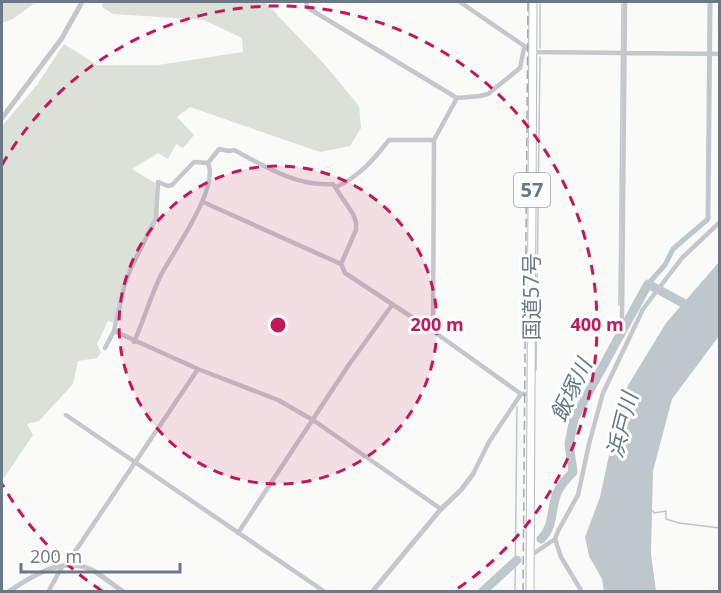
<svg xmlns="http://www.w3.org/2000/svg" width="721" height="593" font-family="'Open Sans','Noto Sans JP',sans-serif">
  <rect width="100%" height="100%" fill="#fafaf8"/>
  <path fill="#dbe0d9" d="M2,2H36L13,19L2,23Z
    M103,2H265L325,65L359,106L361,128L350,146L320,152L190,107L177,117L194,135L183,148L176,144L168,159L158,153L132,169L155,183V218L129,267L114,323L108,321L97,344L101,353L97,358L78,361L73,384L39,421L27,424L33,435L4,478L2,477V126L36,86L64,44L97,65H158L243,52L242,38L204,20L113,14L102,7Z"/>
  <path fill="#bec7cc" d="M719,262V336L672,399L653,471L651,554L656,591H604L602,579L589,556L585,537L600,497L612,441L627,387L666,323Z"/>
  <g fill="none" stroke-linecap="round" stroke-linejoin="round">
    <path stroke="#bec7cc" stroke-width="1.5" d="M540,48V2
      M619,305L622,2
      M536,370L540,57
      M653,511L654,513L666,511V519L679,523L720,528
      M515,592L517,407"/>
    <path stroke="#bec7cc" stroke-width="5" d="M648,284L665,265L673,249L708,219L710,2"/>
    <path stroke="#bec7cc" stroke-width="9" d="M541,539C555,526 550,507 558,491C562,483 567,478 573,472L569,444L574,419L648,284L683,303L692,311
      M482,592L517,560"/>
    <defs>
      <path id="trunk" d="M530,592L533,2"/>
    </defs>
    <use href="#trunk" stroke="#b7babe" stroke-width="9"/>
    <path stroke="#c4c7cb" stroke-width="4.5" d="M306,2L308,8L457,98L480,96L488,94L520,68L524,48
      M460,2L533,52L720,54
      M208,163L219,149L229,151L234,150C264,166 297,187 333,184L353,214L356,222V230L341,264
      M336,187C359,177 374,159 389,140H434
      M203,202L341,264L345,273L433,331L521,394H531
      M622,317L625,2
      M114,331L124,286L131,268L156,218L158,182L168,186L172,185L194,162L208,163
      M433,331L434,140L457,98
      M134,342C144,320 150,298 160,277C172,253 220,188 208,163
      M105,348L114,331L198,369L278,400L313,420L441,509
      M66,415L325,592
      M473,474L489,442L521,394
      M238,533L348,366L392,305
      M530,556L555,539
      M74,566L72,556L198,369
      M48,592L62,567
      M582,592L561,557L555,539L558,531L578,495L589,444L603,393L643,309L682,258L720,222"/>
    <path stroke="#c4c7cb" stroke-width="5" d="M2,118L62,38L82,2
      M8,592C32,576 62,556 92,570C103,576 113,585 124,592
      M372,592L441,509L461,490L473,474"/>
    <use href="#trunk" stroke="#fff" stroke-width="7"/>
    <path stroke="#a5aab0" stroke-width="1.5" stroke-dasharray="9 4.5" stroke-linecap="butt" d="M523,592L528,2"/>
  </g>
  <circle cx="278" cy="325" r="159" fill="#c2185b" fill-opacity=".12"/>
  <g fill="none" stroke="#c2185b" stroke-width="3" stroke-dasharray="10 8">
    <circle cx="278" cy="325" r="159"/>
    <path d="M102 591A319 319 0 0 1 2 484M2 165A319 319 0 1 1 454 591"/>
  </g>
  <g text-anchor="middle" stroke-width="6" stroke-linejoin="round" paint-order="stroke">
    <rect fill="#fff" stroke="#97a0ab" stroke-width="1.5" x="514" y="173" width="36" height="34" rx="4.5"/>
    <g font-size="20" font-weight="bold" fill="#6b7887">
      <text x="532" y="197">57</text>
    </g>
    <g font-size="21" fill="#6b7887" stroke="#fff">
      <text transform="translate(532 297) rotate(-90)" y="7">国道57号</text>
    </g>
    <g font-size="22" font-style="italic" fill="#677882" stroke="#fff">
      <text transform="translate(571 390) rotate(-65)" y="8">飯塚川</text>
      <text transform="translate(622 425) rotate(-76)" y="8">浜戸川</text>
    </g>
  </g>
  <circle cx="278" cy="325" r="9" fill="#c2185b" stroke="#fff" stroke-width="3"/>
  <g font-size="18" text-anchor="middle" font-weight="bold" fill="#c2185b" stroke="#fff" stroke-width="6" stroke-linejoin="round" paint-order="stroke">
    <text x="437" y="331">200 m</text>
    <text x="597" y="331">400 m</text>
  </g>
  <rect width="721" height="593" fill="none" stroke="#6b7887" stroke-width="6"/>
  <path d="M21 563v9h159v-9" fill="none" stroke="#6b7887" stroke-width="3"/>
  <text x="30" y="563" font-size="18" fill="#6b7887" stroke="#ffffff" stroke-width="4.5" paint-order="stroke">200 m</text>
</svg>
